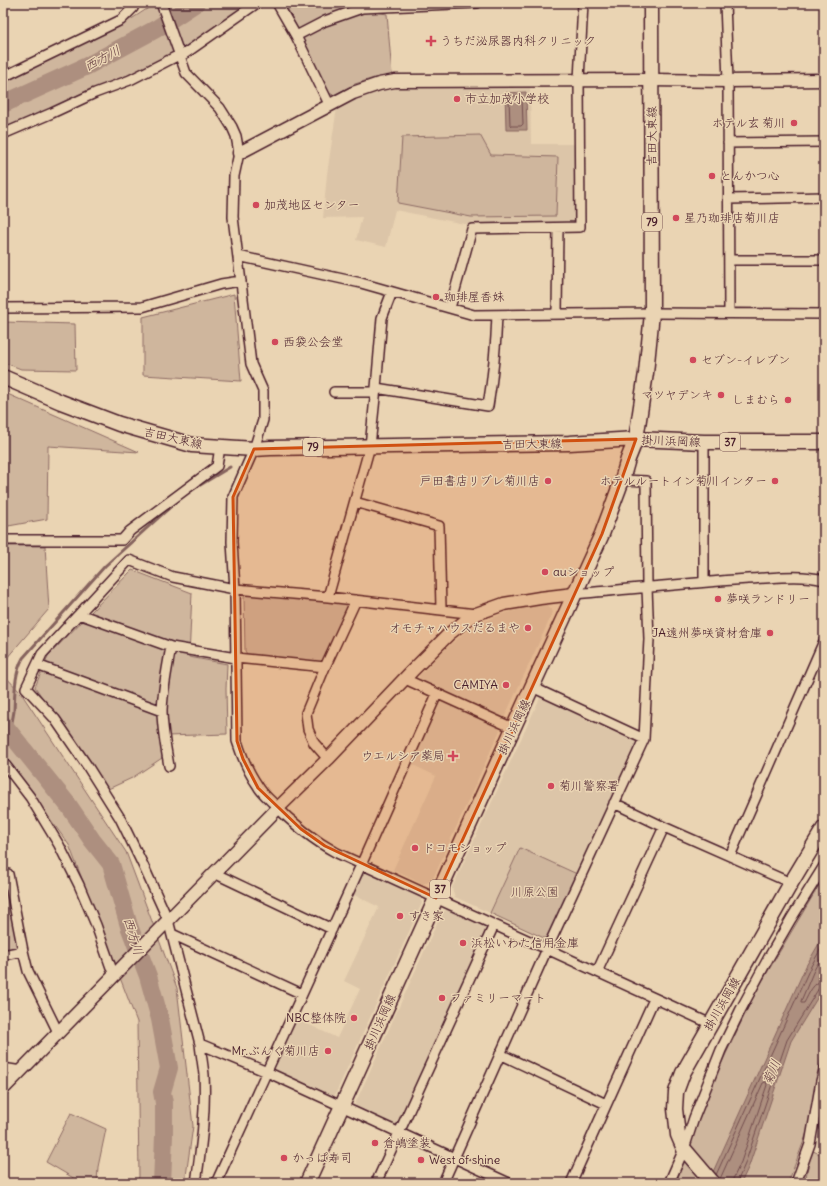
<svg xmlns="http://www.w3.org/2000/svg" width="827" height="1186" font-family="Delius,'Klee One',sans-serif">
  <rect width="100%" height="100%" fill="#ead4b3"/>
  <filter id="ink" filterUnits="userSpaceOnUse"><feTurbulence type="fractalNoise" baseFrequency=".025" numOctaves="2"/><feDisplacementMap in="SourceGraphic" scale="8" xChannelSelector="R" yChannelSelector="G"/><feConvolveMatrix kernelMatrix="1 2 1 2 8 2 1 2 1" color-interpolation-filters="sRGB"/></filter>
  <g filter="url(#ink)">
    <path fill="#dcc5a8" d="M530,86L531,144H575L577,220L573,224L469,225L395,210L386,247L356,240L362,217L323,218L327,174L337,107L356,98L369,93L387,89L399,87Z
      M547,605L553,612L505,716L500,719L421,682L419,676L444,650L463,634L482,622L502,614L523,608Z
      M544,697L636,739L637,744L577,874L520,848L490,913L455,897L452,888L540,698Z
      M444,700L498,725L500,730L432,881L423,884L393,870L436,776L411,764L438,702Z
      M366,871L419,895L422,903L335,1095L330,1097L275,1071L273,1067L295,1018L337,1038L360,989L344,981L379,907L352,894L362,873Z
      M449,909L485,926L487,931L399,1124L394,1126L357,1109L355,1104L442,912Z"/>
    <path fill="#cfb69d" stroke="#8c6a64" d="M156,3H257L187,52L3,138V83L133,18Z
      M285,3H350L352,8L387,14L392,75L374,78L355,84L334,95L328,93Z
      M480,135L491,155L558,157L556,216L471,217L398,203L402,137Z
      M234,294L241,381L143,375V317Z
      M3,322L75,324L76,370L21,369L3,362Z
      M3,392L139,452L48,446L47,519L3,527Z
      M3,546H45L49,609L6,659L3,656Z
      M132,570L192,593L189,657L227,664L226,689L227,734L167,736L162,758L132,778L106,790L35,687L48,656Z
      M247,592L346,603L349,607L325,660L321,662L247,654L245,651L244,597Z
      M3,674L21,693L126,852L177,988L193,1126L185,1183H136L139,1177L137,1022L69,845L3,754Z
      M520,848L577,874L549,937L544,938L490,913Z
      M824,877V1048L822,1051L808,1130L788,1183H676L712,1083L755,993Z
      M9,883L23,951L3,957V884Z
      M71,1113L106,1129L98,1167L97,1183H82L46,1162Z
      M811,1150L824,1156V1183H805Z"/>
    <path fill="#ad8f7f" stroke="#85625d" d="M526,92L527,130H506L505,93Z
      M824,935V987L791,1041L749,1166L741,1183H708L806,966Z"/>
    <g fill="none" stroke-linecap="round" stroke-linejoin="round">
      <path stroke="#724c4d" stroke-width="1" d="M511,96H520L522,98L523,124L521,126H511L510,125L509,98Z
        M824,953L814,970L801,1001V1003H804C809,994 813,981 824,981
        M716,1175L810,968L824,943
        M720,1179L763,1083L766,1082L767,1085L741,1162L733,1179L732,1183
        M737,1183L738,1180L745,1164L787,1040L819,988L821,986H824"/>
      <path stroke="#85625d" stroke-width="3" d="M192,490L230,467
        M10,733C11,726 13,718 14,711C15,693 14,674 23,658L105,566L178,500"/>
      <path stroke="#ad8f7f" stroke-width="18" d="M3,104L87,66L156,29L196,3
        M3,724L69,806L92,840L111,864L129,926L148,976L160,1019L169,1068L162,1092L164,1103V1136L162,1183"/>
      <defs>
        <path id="street" d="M161,3L186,73L220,108L232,127L236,136L239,153L234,176L233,217L251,364L263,391V420L254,449L233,497L232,542L235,589L237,741C242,757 248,772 258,786C261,792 267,797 272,802C291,822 313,840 337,853L711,1024
          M277,3L296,36L329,104
          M725,3L728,81L729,313
          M296,36L325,21L362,8L477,3
          M180,57L257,3
          M3,77L121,20L133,8L134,3
          M3,134L52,113L95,93L130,80L179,55
          M728,143L824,142
          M729,199L824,197
          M238,256L361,283L474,315L652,313L824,314
          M729,260H824
          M3,308L142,307L221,284L241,281
          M450,308L472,229L580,227L579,80L583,3
          M557,314L558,228
          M376,388L488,406C493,376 496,346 497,315
          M334,392H375
          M355,502L439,526L441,609
          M3,540H122L130,531L217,466L220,447
          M704,582V442
          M574,594C632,589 690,583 748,579C773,578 799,574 824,580
          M328,597L370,446L376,388L382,318L392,292
          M79,614L171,647L236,658L325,667
          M476,614L328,597L235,589L173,577L129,560L42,654L26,688L55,719L88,767L120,818L143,865L168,920L200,1044L267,1072L509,1183
          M37,665L162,711
          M405,679L513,728
          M532,687L644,739
          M328,759L314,743L308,729L306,713L325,667L356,600
          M3,762L30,797L59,845L79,885L96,925L114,976
          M169,766C166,748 162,729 162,710C163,689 167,668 171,647
          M614,803L664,827L791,883
          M730,856L824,641
          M214,873L332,929
          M8,874L23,951L28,971L58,1032
          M172,934L302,994
          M3,955L23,951
          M597,972L664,827
          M500,1054L606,1104
          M3,1068L21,1071
          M196,1183C201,1148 206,1111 204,1075C203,1065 201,1054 200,1044
          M216,1183L361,865L437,694
          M376,1183L494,925
          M443,1183L547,949L644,739L649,639L647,588L646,481L622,480
          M571,1183L654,999
          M669,1183L684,1149L694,1118L721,1050L741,1009L769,957L791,919L824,866
          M796,1183L810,1144L821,1081L824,1070"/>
        <path id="secondary" d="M239,153L353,93L379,84L395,81L651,80L728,81L824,80
          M3,1089L278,808L328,759L412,671L449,634L469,618L476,614L504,604L540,598L574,594"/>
        <path id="primary" d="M3,377L61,402L119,424L192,445L254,449L270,448L569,443L636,439L704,442H824
          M307,1183L511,733L602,534L622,480L628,459L636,439L646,373L652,313L651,3
          M713,1183L684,1149L678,1135L675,1109L676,1092L683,1073L791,883L824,828"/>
      </defs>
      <use href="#street" stroke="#4a1f2b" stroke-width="12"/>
      <use href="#secondary" stroke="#4a1f2b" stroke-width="15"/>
      <use href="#primary" stroke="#4a1f2b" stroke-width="17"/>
      <use href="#street" stroke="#ead4b3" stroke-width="9"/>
      <use href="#secondary" stroke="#ead4b3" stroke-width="12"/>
      <use href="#primary" stroke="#ead4b3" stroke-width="14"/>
    </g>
  </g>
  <path fill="#d05011" fill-opacity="0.2" stroke="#d05011" stroke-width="3" stroke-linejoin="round" d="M636,439L602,534L436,898L325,846L301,829L258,788L243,759L237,741L233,497L254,449Z"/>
  <g fill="#d1495b" stroke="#ead4b3" stroke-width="1.5">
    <path d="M429 35h4v4h4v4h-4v4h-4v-4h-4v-4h4z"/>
    <circle cx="457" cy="99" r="4"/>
    <circle cx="794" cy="123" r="4"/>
    <circle cx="712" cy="176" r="4"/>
    <circle cx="256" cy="205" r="4"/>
    <circle cx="676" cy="218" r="4"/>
    <circle cx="436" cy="297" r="4"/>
    <circle cx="275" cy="342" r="4"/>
    <circle cx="693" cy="360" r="4"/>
    <circle cx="721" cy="395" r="4"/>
    <circle cx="788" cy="400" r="4"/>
    <circle cx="548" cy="481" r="4"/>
    <circle cx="775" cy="481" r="4"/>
    <circle cx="545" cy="572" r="4"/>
    <circle cx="718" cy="599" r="4"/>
    <circle cx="528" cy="628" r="4"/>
    <circle cx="770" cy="633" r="4"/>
    <circle cx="506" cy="685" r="4"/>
    <path d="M451 750h4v4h4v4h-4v4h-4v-4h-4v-4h4z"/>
    <circle cx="551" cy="786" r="4"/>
    <circle cx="415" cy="848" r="4"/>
    <circle cx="400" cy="916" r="4"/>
    <circle cx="463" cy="943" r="4"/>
    <circle cx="442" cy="998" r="4"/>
    <circle cx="354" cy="1018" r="4"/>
    <circle cx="328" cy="1051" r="4"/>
    <circle cx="375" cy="1143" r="4"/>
    <circle cx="284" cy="1158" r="4"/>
    <circle cx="421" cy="1160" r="4"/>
  </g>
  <g text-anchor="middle" stroke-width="3" stroke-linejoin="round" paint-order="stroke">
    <g fill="#ead4b3" stroke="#7a5554" stroke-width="1">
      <rect x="642" y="213" width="20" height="18" rx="3"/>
      <rect x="720" y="433" width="20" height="18" rx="3"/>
      <rect x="303" y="438" width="20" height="18" rx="3"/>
      <rect x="430" y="880" width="20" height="18" rx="3"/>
    </g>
    <g font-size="11" font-weight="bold" fill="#4a1f2b">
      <text x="652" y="226">79</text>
      <text x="730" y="446">37</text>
      <text x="313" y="451">79</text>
      <text x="440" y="893">37</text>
    </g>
    <g font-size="12" fill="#4a1f2b" stroke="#ead4b3" text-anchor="start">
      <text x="440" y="45">うちだ泌尿器内科クリニック</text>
      <text x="465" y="103">市立加茂小学校</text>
      <text x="786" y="127" text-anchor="end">ホテル玄 菊川</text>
      <text x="720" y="180">とんかつ心</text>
      <text x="264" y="209">加茂地区センター</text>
      <text x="684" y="222">星乃珈琲店菊川店</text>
      <text x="444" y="301">珈琲屋香妹</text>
      <text x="283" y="346">西袋公会堂</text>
      <text x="701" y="364">セブン-イレブン</text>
      <text x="713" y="399" text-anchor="end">マツヤデンキ</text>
      <text x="780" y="404" text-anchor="end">しまむら</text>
      <text x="540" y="485" text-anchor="end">戸田書店リブレ菊川店</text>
      <text x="767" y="485" text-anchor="end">ホテルルートイン菊川インター</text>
      <text x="553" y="576">auショップ</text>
      <text x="726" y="603">夢咲ランドリー</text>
      <text x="520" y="632" text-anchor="end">オモチャハウスだるまや</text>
      <text x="762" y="637" text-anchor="end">JA遠州夢咲資材倉庫</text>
      <text x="498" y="689" text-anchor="end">CAMIYA</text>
      <text x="445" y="760" text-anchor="end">ウエルシア薬局</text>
      <text x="559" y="790">菊川警察署</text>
      <text x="423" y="852">ドコモショップ</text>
      <text x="408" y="920">すき家</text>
      <text x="471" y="947">浜松いわた信用金庫</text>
      <text x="450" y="1002">ファミリーマート</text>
      <text x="346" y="1022" text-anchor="end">NBC整体院</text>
      <text x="320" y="1055" text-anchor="end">Mr.ぶんぐ菊川店</text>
      <text x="383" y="1147">倉嶋塗装</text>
      <text x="292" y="1162">かっぱ寿司</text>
      <text x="429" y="1164">West of shine</text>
    </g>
    <g font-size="12" fill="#4a1f2b" stroke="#ead4b3">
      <text transform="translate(652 136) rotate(-90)" y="4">吉田大東線</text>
      <text transform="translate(173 438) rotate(13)" y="4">吉田大東線</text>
      <text transform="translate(671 441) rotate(2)" y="4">掛川浜岡線</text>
      <text transform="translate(532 444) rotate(-1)" y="4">吉田大東線</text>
      <text transform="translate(514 727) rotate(-65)" y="4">掛川浜岡線</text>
      <text transform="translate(722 1004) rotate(-60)" y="4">掛川浜岡線</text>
      <text transform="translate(380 1022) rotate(-66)" y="4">掛川浜岡線</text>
    </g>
    <g font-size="12" fill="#5e363c" stroke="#ead4b3">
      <text x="535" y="896">川原公園</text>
    </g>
    <g font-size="13" font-style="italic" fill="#633b40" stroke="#ead4b3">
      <text transform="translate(102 58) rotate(-28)" y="5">西方川</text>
      <text transform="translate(134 936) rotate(73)" y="5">西方川</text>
      <text transform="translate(771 1072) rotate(-68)" y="5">菊川</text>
    </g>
  </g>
  <rect width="827" height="1186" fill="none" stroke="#ead4b3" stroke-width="16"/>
  <rect x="8" y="8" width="811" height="1170" fill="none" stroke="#4a1f2b" stroke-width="1.5" filter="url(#ink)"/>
</svg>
